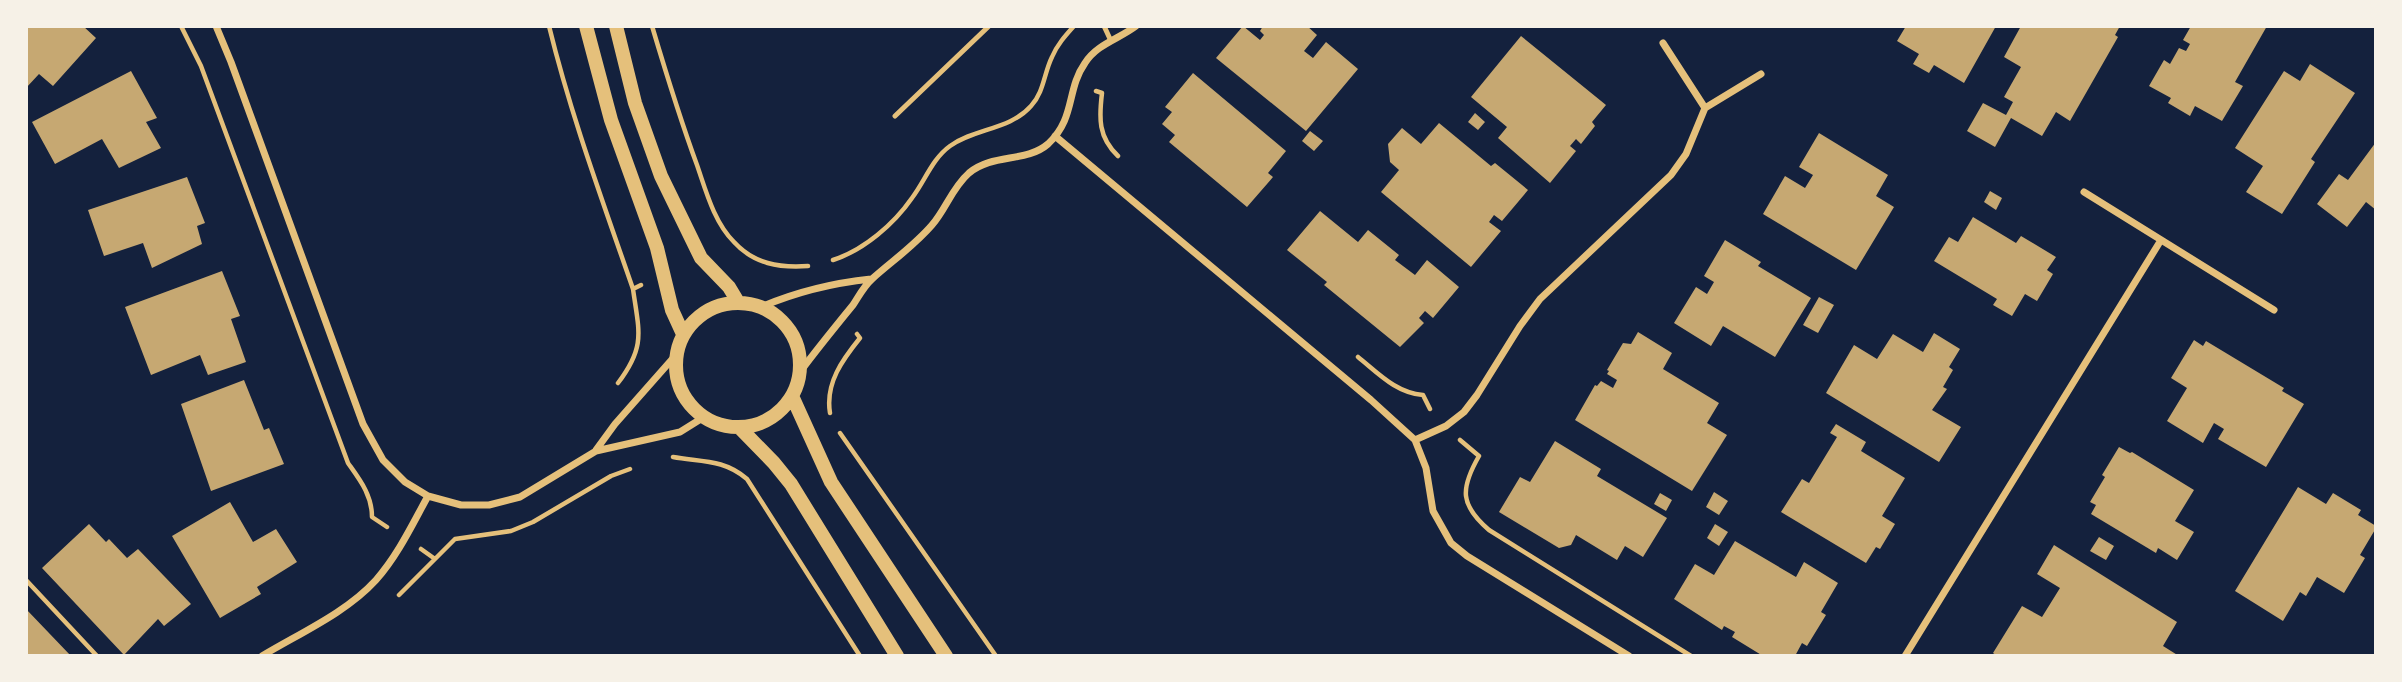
<svg xmlns="http://www.w3.org/2000/svg" width="2402" height="682" font-family="Arial,sans-serif">
  <rect width="100%" height="100%" fill="#14213d"/>
  <path fill="#c6a872" d="M26,26H83L96,38L53,86L39,74L26,88Z
    M1243,26L1260,40L1264,35L1260,31L1263,26H1307L1317,35L1304,51L1313,58L1326,42L1358,69L1306,131L1216,58Z
    M1906,26H1996L1964,83L1934,65L1929,73L1913,64L1919,54L1897,41Z
    M2021,26H2120L2115,35L2118,37L2070,121L2056,112L2042,136L2011,118L1995,147L1967,131L1983,103L2006,115L2013,102L2004,97L2021,67L2004,57Z
    M2191,26H2267L2235,82L2243,86L2222,121L2195,106L2190,116L2168,103L2171,98L2149,86L2164,60L2170,64L2179,48L2186,51L2190,44L2183,40Z
    M1521,36L1606,105L1592,122L1595,126L1581,144L1576,139L1570,146L1576,151L1550,183L1498,138L1507,127L1471,97Z
    M2310,64L2355,93L2311,159L2315,162L2282,214L2246,192L2263,166L2235,148L2284,71L2300,81Z
    M131,71L157,118L146,122L161,148L119,168L102,139L55,164L32,122Z
    M1193,73L1286,151L1268,173L1273,177L1247,207L1169,142L1175,135L1162,124L1172,112L1165,107Z
    M1475,113L1485,122L1478,130L1468,122Z
    M1439,123L1491,166L1495,163L1528,190L1502,221L1494,215L1489,222L1501,231L1471,267L1381,192L1399,170L1390,162L1388,144L1402,128L1421,144Z
    M1310,131L1323,141L1314,151L1302,141Z
    M1819,133L1888,175L1876,196L1894,207L1856,270L1763,214L1785,176L1805,188L1813,175L1799,167Z
    M2376,142V210L2366,202L2347,227L2317,204L2339,174L2348,180Z
    M187,177L205,223L197,226L202,244L152,268L143,243L104,256L88,210Z
    M1990,191L2002,198L1996,210L1984,202Z
    M1320,211L1358,242L1368,230L1399,255L1395,260L1415,275L1427,260L1459,287L1433,318L1425,311L1419,318L1424,323L1400,347L1324,285L1327,282L1287,250Z
    M1973,217L2016,243L2021,236L2056,257L2047,270L2053,274L2037,301L2025,294L2012,316L1993,305L1997,299L1934,261L1949,237L1958,242Z
    M1725,240L1761,262L1758,266L1811,298L1775,357L1723,326L1711,346L1674,323L1696,287L1707,294L1714,282L1704,276Z
    M222,271L240,316L231,319L246,362L208,375L200,355L151,375L125,307Z
    M1819,297L1834,305L1818,333L1803,325Z
    M1638,332L1672,353L1663,369L1719,403L1707,423L1727,435L1692,491L1575,420L1595,385L1597,386L1601,381L1613,388L1617,380L1607,374L1609,371L1607,370L1623,343L1631,344Z
    M1934,333L1960,349L1949,367L1953,370L1943,387L1947,389L1932,410L1961,427L1939,462L1826,393L1854,345L1877,359L1893,334L1923,352Z
    M2194,340L2203,346L2206,341L2284,388L2282,391L2304,404L2266,467L2218,439L2224,429L2214,423L2203,443L2167,421L2187,388L2171,378Z
    M244,380L264,430L269,428L284,464L211,491L181,404Z
    M1836,424L1866,442L1861,451L1905,478L1882,516L1895,524L1880,549L1876,547L1866,563L1781,512L1802,479L1809,483L1837,437L1830,433Z
    M1555,441L1601,469L1597,476L1667,518L1643,557L1625,546L1617,560L1576,535L1571,545L1559,548L1499,512L1520,477L1530,482Z
    M2119,447L2130,453L2132,452L2194,490L2175,521L2194,532L2177,560L2158,548L2156,553L2091,514L2096,505L2090,502L2105,477L2102,475Z
    M2298,487L2326,504L2333,493L2361,510L2358,515L2376,526V528L2360,555L2365,558L2344,593L2317,577L2306,596L2300,592L2283,621L2235,591Z
    M1714,492L1728,501L1719,515L1706,507Z
    M1660,493L1672,500L1666,511L1654,504Z
    M230,502L253,542L276,529L297,562L257,587L261,594L220,618L172,536Z
    M89,524L106,542L109,539L127,558L138,549L191,604L164,626L158,619L124,655L42,568Z
    M1715,524L1728,532L1719,546L1707,538Z
    M2099,537L2114,546L2106,560L2090,551Z
    M1735,541L1796,577L1804,562L1838,583L1821,612L1826,615L1807,646L1802,643L1795,656H1763L1732,637L1735,632L1724,626L1722,630L1674,599L1695,564L1714,575Z
    M2054,545L2177,622L2163,646L2179,656H1997L1993,653L2022,606L2042,617L2060,588L2037,574Z
    M26,609L71,656H26Z"/>
  <g fill="none" stroke-linecap="round" stroke-linejoin="round">
    <path stroke="#e5c07b" stroke-width="4.5" d="M181,26L201,66L348,463C360,480 372,495 372,517L387,527
      M549,26C571,116 603,202 633,289L641,285
      M652,26C666,73 680,119 697,165C706,191 714,222 734,242C754,264 779,268 808,266
      M1096,91L1102,93C1099,118 1098,137 1118,156
      M833,260C864,250 894,224 912,198C925,181 932,159 950,146C975,128 1010,130 1031,106C1044,92 1044,73 1052,57C1057,45 1065,36 1074,26
      M1358,357C1378,373 1396,393 1423,395L1430,409
      M618,383C646,346 639,332 633,289
      M830,413C825,383 843,359 860,338L857,334
      M840,433L996,656
      M1460,440L1479,456C1460,489 1460,505 1489,530L1691,656
      M673,457C701,462 724,459 747,479L860,656
      M421,549L435,559
      M26,580L97,656
      M399,595L455,539L511,531L533,522L611,476L630,469"/>
    <path stroke="#e5c07b" stroke-width="5" d="M1104,26L1111,41
      M895,116L989,26"/>
    <path stroke="#e5c07b" stroke-width="7" d="M216,26L231,62L363,424L383,460L405,482L428,496L461,505H489L520,497L596,451L680,432L704,417
      M1663,43L1705,108L1761,74
      M1055,136L1371,400L1415,440L1426,468L1433,511L1451,543L1467,556L1629,656
      M2084,192L2274,310
      M761,307C796,292 833,283 871,279
      M800,372C817,349 835,327 853,305C859,296 864,286 872,279C892,261 914,246 932,225C946,209 952,188 969,173C993,153 1026,163 1048,144C1076,118 1066,90 1085,63C1097,44 1119,39 1136,26
      M1415,440L1446,426L1464,412L1477,395L1520,326L1540,299L1671,175L1686,154L1705,108
      M596,450L615,424L675,356
      M262,656C300,633 346,613 376,580C398,555 412,525 428,496
      M1905,656L2161,240"/>
    <path stroke="#e5c07b" stroke-width="14" d="M586,26L611,120L657,248L672,310L683,334
      M616,26L635,103L661,176L701,258L729,287L738,302
      M676 365a62 62 0 1 1 124 0a62 62 0 1 1-124 0Z
      M792,396L831,482L946,656
      M739,427L774,463L791,484L897,656"/>
  </g>
  <rect width="2402" height="682" fill="none" stroke="#f6f1e7" stroke-width="56"/>
</svg>
